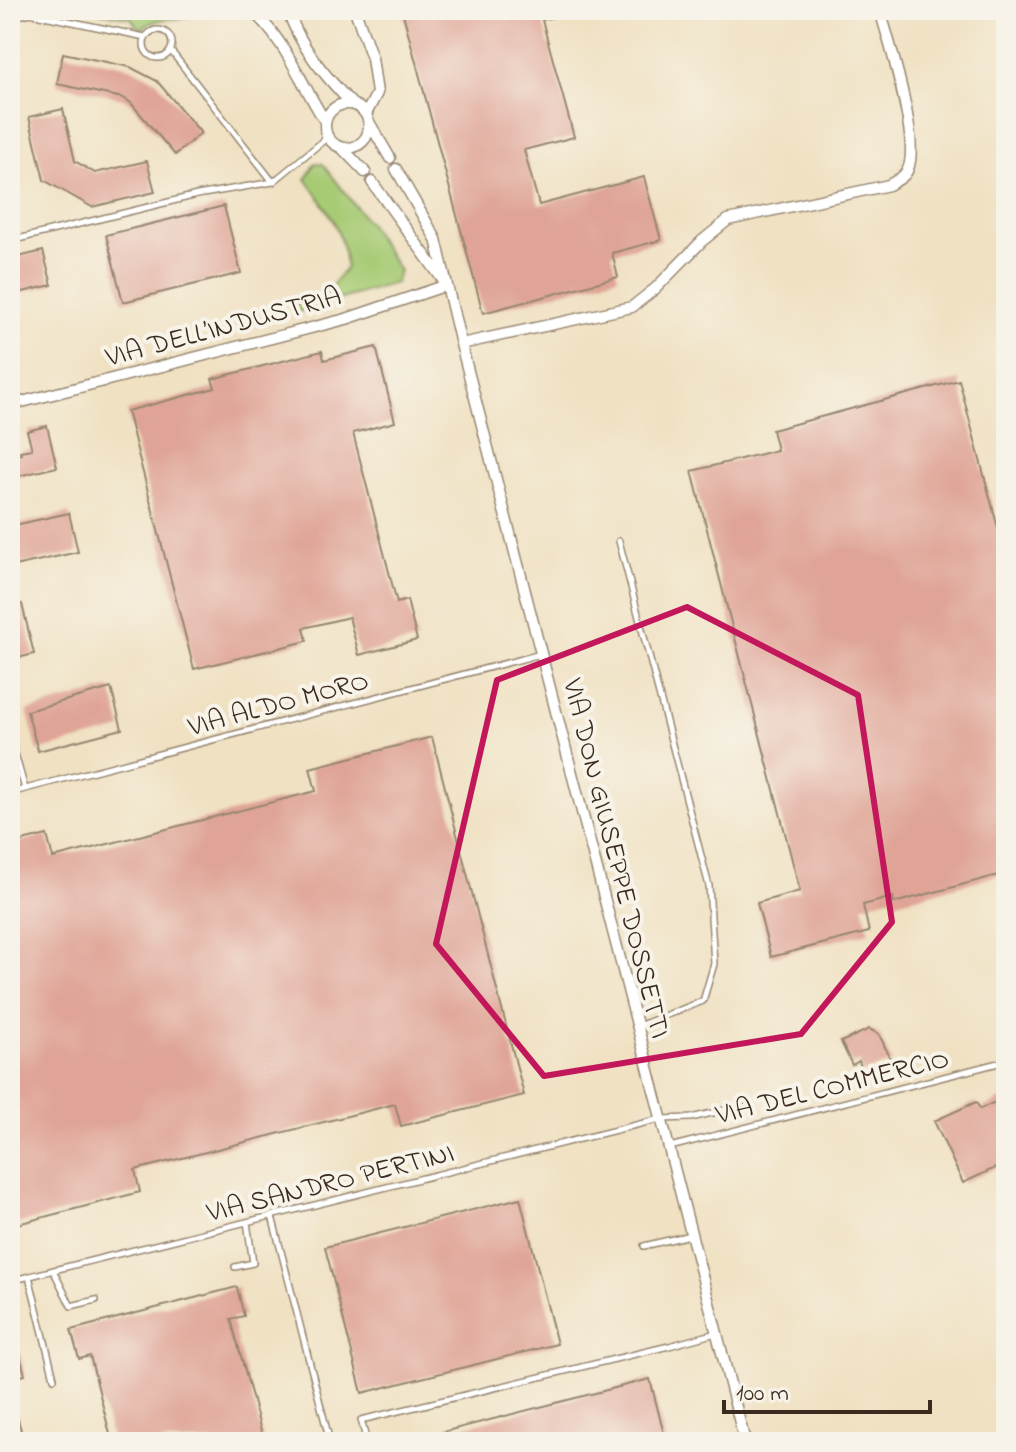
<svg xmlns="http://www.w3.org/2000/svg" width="1016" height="1452" font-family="'Indie Flower',sans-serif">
  <rect width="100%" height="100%" fill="#f7f3e8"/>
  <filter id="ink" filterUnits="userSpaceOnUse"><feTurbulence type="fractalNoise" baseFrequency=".0125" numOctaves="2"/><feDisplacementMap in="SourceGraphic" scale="16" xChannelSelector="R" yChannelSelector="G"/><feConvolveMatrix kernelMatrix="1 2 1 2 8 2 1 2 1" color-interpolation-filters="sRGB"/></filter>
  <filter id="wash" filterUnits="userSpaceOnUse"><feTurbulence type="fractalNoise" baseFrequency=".006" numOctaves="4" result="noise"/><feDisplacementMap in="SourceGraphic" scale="32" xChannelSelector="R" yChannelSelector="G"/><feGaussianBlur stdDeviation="1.8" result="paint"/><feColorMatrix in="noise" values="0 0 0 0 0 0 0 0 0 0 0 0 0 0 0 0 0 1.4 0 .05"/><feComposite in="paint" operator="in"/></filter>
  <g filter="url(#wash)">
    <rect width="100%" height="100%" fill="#f0e1c2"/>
    <path fill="#a7cb74" stroke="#717a49" stroke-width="2" d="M89,10H136L146,13L173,11L188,16C176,21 165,17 154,22C149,23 146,26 142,29L136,25L131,18Z
      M315,163L323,164L369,224L399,271L395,283L294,313L292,309L297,304L330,288L346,268C343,230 328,209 306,179Z"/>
    <g id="blocks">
      <path fill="#dfa496" d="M402,10H566V14L542,20L574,137L524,150L539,205L644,177L661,240L612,253L618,277L483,313Z
        M63,53L130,67L157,81L201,133L175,155L131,103L123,98L57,84Z
        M63,109L75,161L95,173L147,161L155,192L92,207L44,180L29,117Z
        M224,206L241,273L123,302L106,235Z
        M43,251L52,285L10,295V259Z
        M376,347L395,422L353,433L397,603L407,600L417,640L359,655L349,617L304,628L307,641L194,669L127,411L215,388L212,379L322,351L324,360Z
        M959,380L999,532L1006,530V873L894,903L893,897L863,905L869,932L771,957L757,903L800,891L692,471L777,450L772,430Z
        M47,426L57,467L10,478V457L21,454L20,451L32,449L27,431Z
        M69,513L78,552L10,567V526Z
        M22,604L34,654L10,660V607Z
        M111,688L122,729L38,751L27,711Z
        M432,737L524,1095L401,1126L395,1104L135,1170L140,1192L10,1226V844L47,835L53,858L316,791L310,768Z
        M869,1029L879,1034L892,1062L863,1073L859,1061L852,1065L841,1042Z
        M1006,1097V1163L963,1183L934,1121L976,1102L980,1109Z
        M520,1198L557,1344L362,1393L325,1247Z
        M237,1287L244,1316L231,1319L264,1442H112L90,1356L79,1359L71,1330Z
        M10,1331H14L25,1375L10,1379Z
        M650,1379L666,1442H419V1438Z
        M10,1404H14L24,1442H10Z"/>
    </g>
  </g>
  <g filter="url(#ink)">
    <use href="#blocks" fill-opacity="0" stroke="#968670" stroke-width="2"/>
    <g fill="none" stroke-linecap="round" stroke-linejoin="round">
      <defs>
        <path id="lane" d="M10,18L30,13L145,37
          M144 44a14 14 0 1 1 28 0a14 14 0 1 1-28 0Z
          M171,51L273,182
          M10,241L197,195L273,182L328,137
          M619,541L709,886L714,964L703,1001L638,1026
          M10,736L25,789
          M10,793L541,654
          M670,1147L1006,1061
          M272,1216L330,1442
          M644,1246L690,1235
          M235,1267L253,1263L247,1222
          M53,1270L71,1306L96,1300
          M29,1276L54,1378
          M10,1281L660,1119L691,1118L742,1106
          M367,1442L361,1420L669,1346L716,1333"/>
        <path id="street" d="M250,10C282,33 303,87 325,121
          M288,10C299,46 326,77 352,104
          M355,10L372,58L377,93L366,114
          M325 126a22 22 0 1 1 44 0a22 22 0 1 1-44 0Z
          M369,122L390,158
          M341,147L365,172
          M396,169L436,239L461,344L745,1442
          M372,182L443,280
          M461,344L632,307L656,288L702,241L728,220L889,185C894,182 902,178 905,174C925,152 888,39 880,10
          M10,405L346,319L447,285"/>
      </defs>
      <use href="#lane" stroke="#968670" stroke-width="8"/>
      <use href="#street" stroke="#968670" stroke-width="13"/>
      <use href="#lane" stroke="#fff" stroke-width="5"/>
      <use href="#street" stroke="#fff" stroke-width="10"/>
    </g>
  </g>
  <path fill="none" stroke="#c2185b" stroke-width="6" stroke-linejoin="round" d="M687,607L858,695L892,922L801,1034L544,1076L436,944L497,680Z"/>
  <g text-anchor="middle" stroke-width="8" stroke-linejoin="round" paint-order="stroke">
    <g font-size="28" fill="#3b2a1e" stroke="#f7f3e8">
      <text transform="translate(223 325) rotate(-15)" y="10">VIA DELL’INDUSTRIA</text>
      <text transform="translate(278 702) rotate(-15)" y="10">VIA ALDO MORO</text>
      <text transform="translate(618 858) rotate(76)" y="10">VIA DON GIUSEPPE DOSSETTI</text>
      <text transform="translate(832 1085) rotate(-14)" y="10">VIA DEL COMMERCIO</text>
      <text transform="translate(330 1181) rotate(-14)" y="10">VIA SANDRO PERTINI</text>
    </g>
  </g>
  <rect width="1016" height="1452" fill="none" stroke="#f7f3e8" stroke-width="40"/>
  <path d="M724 1400v12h206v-12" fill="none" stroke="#3b2a1e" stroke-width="4"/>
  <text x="736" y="1400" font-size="24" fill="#3b2a1e" stroke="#f7f3e8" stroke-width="6" paint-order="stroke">100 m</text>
</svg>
